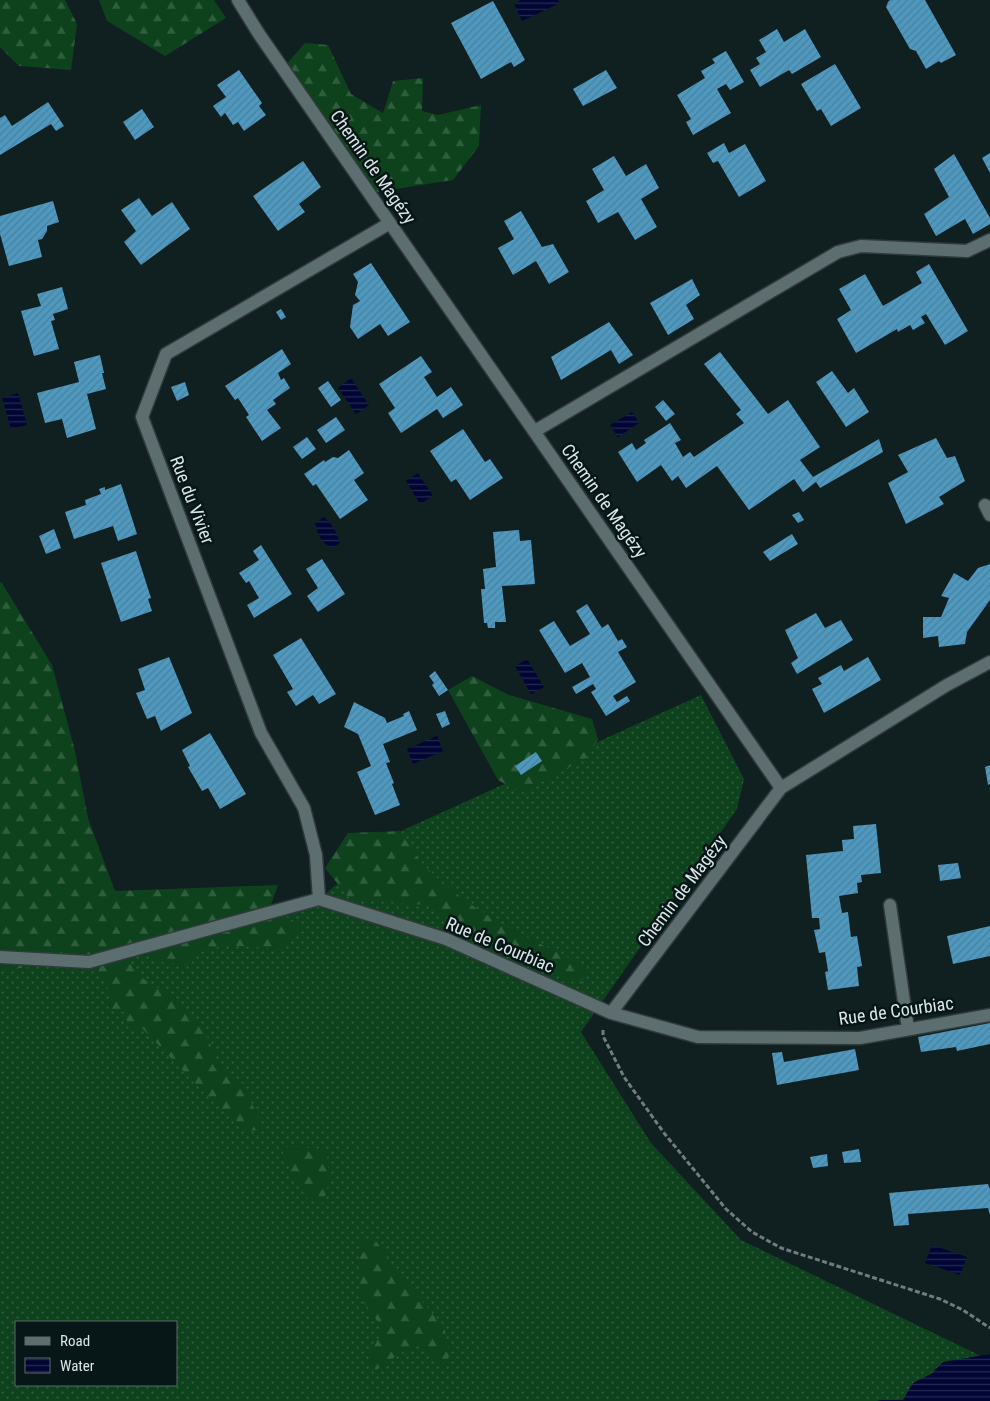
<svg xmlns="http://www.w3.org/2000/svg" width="990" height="1401" font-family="'Roboto Condensed',sans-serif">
  <defs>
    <pattern id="grass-dots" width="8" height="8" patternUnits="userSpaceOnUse" patternTransform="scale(1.25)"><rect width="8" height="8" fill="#0d421d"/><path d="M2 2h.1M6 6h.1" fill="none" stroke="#305d3e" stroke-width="1.8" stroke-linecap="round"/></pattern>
    <pattern id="forest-firs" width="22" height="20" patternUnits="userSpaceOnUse" patternTransform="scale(1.25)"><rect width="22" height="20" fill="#0d421d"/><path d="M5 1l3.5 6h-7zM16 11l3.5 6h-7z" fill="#305d3e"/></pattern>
    <pattern id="water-rules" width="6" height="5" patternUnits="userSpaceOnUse" patternTransform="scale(1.25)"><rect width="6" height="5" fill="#000533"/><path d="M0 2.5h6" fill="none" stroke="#252951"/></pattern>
    <pattern id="building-hatch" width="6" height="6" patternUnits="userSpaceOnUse" patternTransform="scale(1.25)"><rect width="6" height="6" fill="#4f99c0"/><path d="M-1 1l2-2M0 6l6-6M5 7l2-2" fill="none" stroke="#4b809b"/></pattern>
  </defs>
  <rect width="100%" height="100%" fill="#101f20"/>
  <path fill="url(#grass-dots)" fill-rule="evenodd" d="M701,695L744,779L737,809L581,1032L651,1143L741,1240L981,1356L990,1354V1401H0V957L319,899L401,831ZM16,1322H176V1385H16Z"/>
  <path fill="url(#forest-firs)" d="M0,0H65L77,24L71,70L19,66L0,47Z
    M99,0H214L226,18L165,56L107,21Z
    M305,43L328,45L351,94L383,113L393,81L423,78L422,111L438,115L481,105L479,146L453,180L370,193L283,68Z
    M0,582L2,583L52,665L75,751L88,818L115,891L278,885L268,913L274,911L302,925L281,949L226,945L194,953L191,965L153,961L143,947L126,955L139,976L169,995L202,1024L221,1070L241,1081L265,1131L248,1130L214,1103L143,1029L129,1030L125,1012L111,1009L109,990L92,961L0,970Z
    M472,676L509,695L592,719L598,739L586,758L521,793L498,780L448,690Z
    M401,831C407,841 414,854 422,863C467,911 529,939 587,967L580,985L516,956L426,905L350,899L325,868L348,833Z
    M299,1146L327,1152L329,1182L323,1203L309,1200L293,1177L281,1148Z
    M374,1238L401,1277L444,1327L450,1355L442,1364L433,1358L419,1344L399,1354L376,1370L367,1361L383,1329L360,1297L359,1240Z"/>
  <path fill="url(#water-rules)" d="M521,0H558L560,3L522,21L514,4Z
    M351,378L369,405L356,414L338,388Z
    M18,393L27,425L11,429L2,398Z
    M632,412L639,423L618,437L610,425Z
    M418,473L433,496L420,504L406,481Z
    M324,517C332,524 337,532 340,543L332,548C321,543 318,535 315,523Z
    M527,659L544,687L531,694L515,666Z
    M437,736L443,751L413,764L407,749Z
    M932,1245L967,1257L960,1275L925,1263Z
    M990,1354V1401H877L881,1400H903L913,1383L931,1374L943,1362Z"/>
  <path fill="url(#building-hatch)" d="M890,0H925L956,55L941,63L939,61L926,69L916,51L910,49L886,7L888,2Z
    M493,1L525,60L514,67L511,62L481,79L451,23Z
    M777,29L784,42L805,29L821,57L792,74L789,70L760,87L750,70L760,64L756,58L766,52L759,40Z
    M726,51L744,82L730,90L726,84L717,89L731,113L693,135L686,122L691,119L677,95L705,78L701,71L715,63L712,59Z
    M835,64L861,108L831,126L821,109L817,111L801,84Z
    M239,70L262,103L259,106L266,115L244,131L238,122L233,125L225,113L221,117L213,106L226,97L217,85Z
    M606,70L617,88L583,106L573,89Z
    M48,102L64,126L56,131L51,124L0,155V118L5,115L12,126Z
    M142,109L154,127L135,140L123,122Z
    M724,143L729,153L745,144L766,181L739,197L718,161L713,163L707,153Z
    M990,153V173L982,158Z
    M954,154L990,218V224L973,234L965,219L936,236L924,214L949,197L934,169Z
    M614,156L626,176L646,164L659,188L641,199L657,227L635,240L618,212L598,223L586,201L604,190L592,169Z
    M303,161L321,187L299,204L305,212L278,231L253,196Z
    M139,198L152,216L172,202L190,229L141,265L124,242L136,231L121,210Z
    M53,201L59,222L47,226V231L42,239L38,240L42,257L9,266L0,234V216Z
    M521,211L542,247L553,244L569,272L549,284L536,261L513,275L498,248L514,239L504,221Z
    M371,263L410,322L388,336L380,324L358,339L350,327L353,305L360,301L355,295L358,282L353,274Z
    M929,264L968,331L945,345L926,314L921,317L925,323L913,330L910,325L898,332L897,329L856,353L837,319L851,310L839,289L865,274L883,306L922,283L916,272Z
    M692,279L700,295L686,305L694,319L668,335L650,303Z
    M62,287L68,309L53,314L55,320L51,321L59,349L34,356L21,311L41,306L37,294Z
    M281,309L286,317L281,320L276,312Z
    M609,322L633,355L619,364L611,350L561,380L551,357Z
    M282,349L291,364L278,373L281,380L284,378L290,388L273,400L276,404L267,410L281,428L262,441L246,417L249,415L238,398L235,400L225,386Z
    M720,352L768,414L788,400L820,447L800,460L813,477L879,439L883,452L820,488L816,482L803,492L794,479L749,510L717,466L686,488L678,476L672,481L661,465L637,482L618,452L632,443L636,450L646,443L644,440L670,423L681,440L675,443L683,457L690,452L694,457L744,423L736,414L741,410L704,364Z
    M100,355L104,373H102L106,389L87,394L96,429L67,438L62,419L45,423L37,393L79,382L74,362Z
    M421,356L432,372L424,377L437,397L451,387L463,405L443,418L437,409L401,433L388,413L395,408L379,384Z
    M832,371L848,393L854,388L869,412L846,427L816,382Z
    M328,381L341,400L331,407L318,388Z
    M185,382L189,395L177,401L171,387Z
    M663,400L675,414L666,421L655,407Z
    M336,417L345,430L326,443L317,430Z
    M463,429L485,462L490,459L503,478L470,500L456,479L451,482L430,451Z
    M307,437L316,449L302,459L293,447Z
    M936,438L947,458L955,456L965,481L939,497L944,504L906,524L888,483L908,472L898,455Z
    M349,450L364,473L354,480L368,500L340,519L316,484L313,486L304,474L324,460L325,462L333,457L338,458Z
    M121,484L137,534L118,541L113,526L74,539L65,512L86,505L85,500L101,494L99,489L105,487V490Z
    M187,486L191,496L184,499L181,490Z
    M799,512L804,520L798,523L792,515Z
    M54,529L61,548L46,554L39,536Z
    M519,530L520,541L531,540L535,584L502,586L506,622H495V628H488L487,623H484L481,589H485L483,569L496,567L493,532Z
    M792,534L798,544L770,561L763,552Z
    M261,545L292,594L254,618L247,605L259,598L249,581L246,583L239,573L259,560L253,551Z
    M136,551L151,598L148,599L152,611L121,622L101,563Z
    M322,559L345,594L318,612L307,596L318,588L306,569Z
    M990,564V600L967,632L965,644L939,647L938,636L923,638V617H941L949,598L941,596L954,573L968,581L978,568Z
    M587,604L602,628L608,624L618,641L622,639L627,647L618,652L636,682L613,696L617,702L627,696L630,701L606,716L591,692L596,689L593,684L576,694L572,687L590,677L582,663L565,673L539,630L554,621L570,646L590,634L576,611Z
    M816,613L825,628L841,620L853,640L797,674L791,663L798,658L785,630Z
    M301,638L336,694L319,704L313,695L296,706L287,692L293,689L273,655Z
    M169,657L192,713L161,731L155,716L147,719L136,693L145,690L138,669Z
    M868,657L881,680L824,713L812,689L822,684L818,678L841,665L844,671Z
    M435,671L448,690L439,696L432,685L434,683L429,676Z
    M354,702L385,718L387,723L404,716L403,714L409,711L417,730L383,744L390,762L386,763L394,783L392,784L400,805L375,815L357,772L371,766L358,734L344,727Z
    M445,711L450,724L442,728L436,714Z
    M210,733L246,794L220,809L208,788L202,791L188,767L190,766L182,750Z
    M536,752L542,761L521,775L515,766Z
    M990,765V784L988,785L985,767Z
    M876,824L881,873L861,875L862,882L857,883L858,893L839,896L842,913L848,912L851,937L857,936L862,966L857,967L859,986L828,990L825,972L828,971L825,952L819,953L814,930L820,929L819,918H812L806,855L843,851L842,840L854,839L853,826Z
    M958,863L961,878L940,881L938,865Z
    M990,926V956L953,964L947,936Z
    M990,1023V1044L957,1051L956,1047L921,1052L918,1037Z
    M855,1049L859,1070L777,1085L772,1053L782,1052L784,1062Z
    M859,1149L861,1162L844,1163L842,1152Z
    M827,1154L828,1166L813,1168L810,1157Z
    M988,1184L990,1189V1215L988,1208L908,1214L909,1225L894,1226L889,1193Z"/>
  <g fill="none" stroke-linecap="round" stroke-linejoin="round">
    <defs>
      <path id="minor" d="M238,0L259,34L781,788
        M535,431L838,252L861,246L967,251L990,240
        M985,505L990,515
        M319,899L316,855L304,808L261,733L142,417L166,354L390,223
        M890,905L908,1029
        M0,957L89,962L319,899L446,939L611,1013L698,1037L860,1038L990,1015
        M611,1013L781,788L947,685L990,662"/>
    </defs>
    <use href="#minor" stroke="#313a3b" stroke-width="15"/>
    <path stroke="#707c7d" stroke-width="3" stroke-dasharray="5 2.5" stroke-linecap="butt" d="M603,1030V1036L624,1077L664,1133L726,1209L752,1232L781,1248L940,1299L963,1310L990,1328"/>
    <use href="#minor" stroke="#5d6e70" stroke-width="12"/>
  </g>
  <g text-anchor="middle" stroke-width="5" stroke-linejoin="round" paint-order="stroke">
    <g font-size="18" fill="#dde6e7" stroke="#071617">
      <text transform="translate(373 167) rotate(55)" y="6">Chemin de Magézy</text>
      <text transform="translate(192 500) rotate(69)" y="6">Rue du Vivier</text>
      <text transform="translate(604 501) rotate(55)" y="6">Chemin de Magézy</text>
      <text transform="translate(682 891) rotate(-53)" y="6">Chemin de Magézy</text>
      <text transform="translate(500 945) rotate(23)" y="6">Rue de Courbiac</text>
      <text transform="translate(896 1011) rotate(-8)" y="6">Rue de Courbiac</text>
    </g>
  </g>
  <rect x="15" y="1321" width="162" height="65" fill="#071617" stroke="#5d696a"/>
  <rect x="25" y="1337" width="25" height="8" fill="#5d6e70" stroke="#5d696a"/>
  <text x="60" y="1346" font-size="15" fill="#dde6e7">Road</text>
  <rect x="25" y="1358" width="25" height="15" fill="url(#water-rules)" stroke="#5d696a"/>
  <text x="60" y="1371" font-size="15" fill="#dde6e7">Water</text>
</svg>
